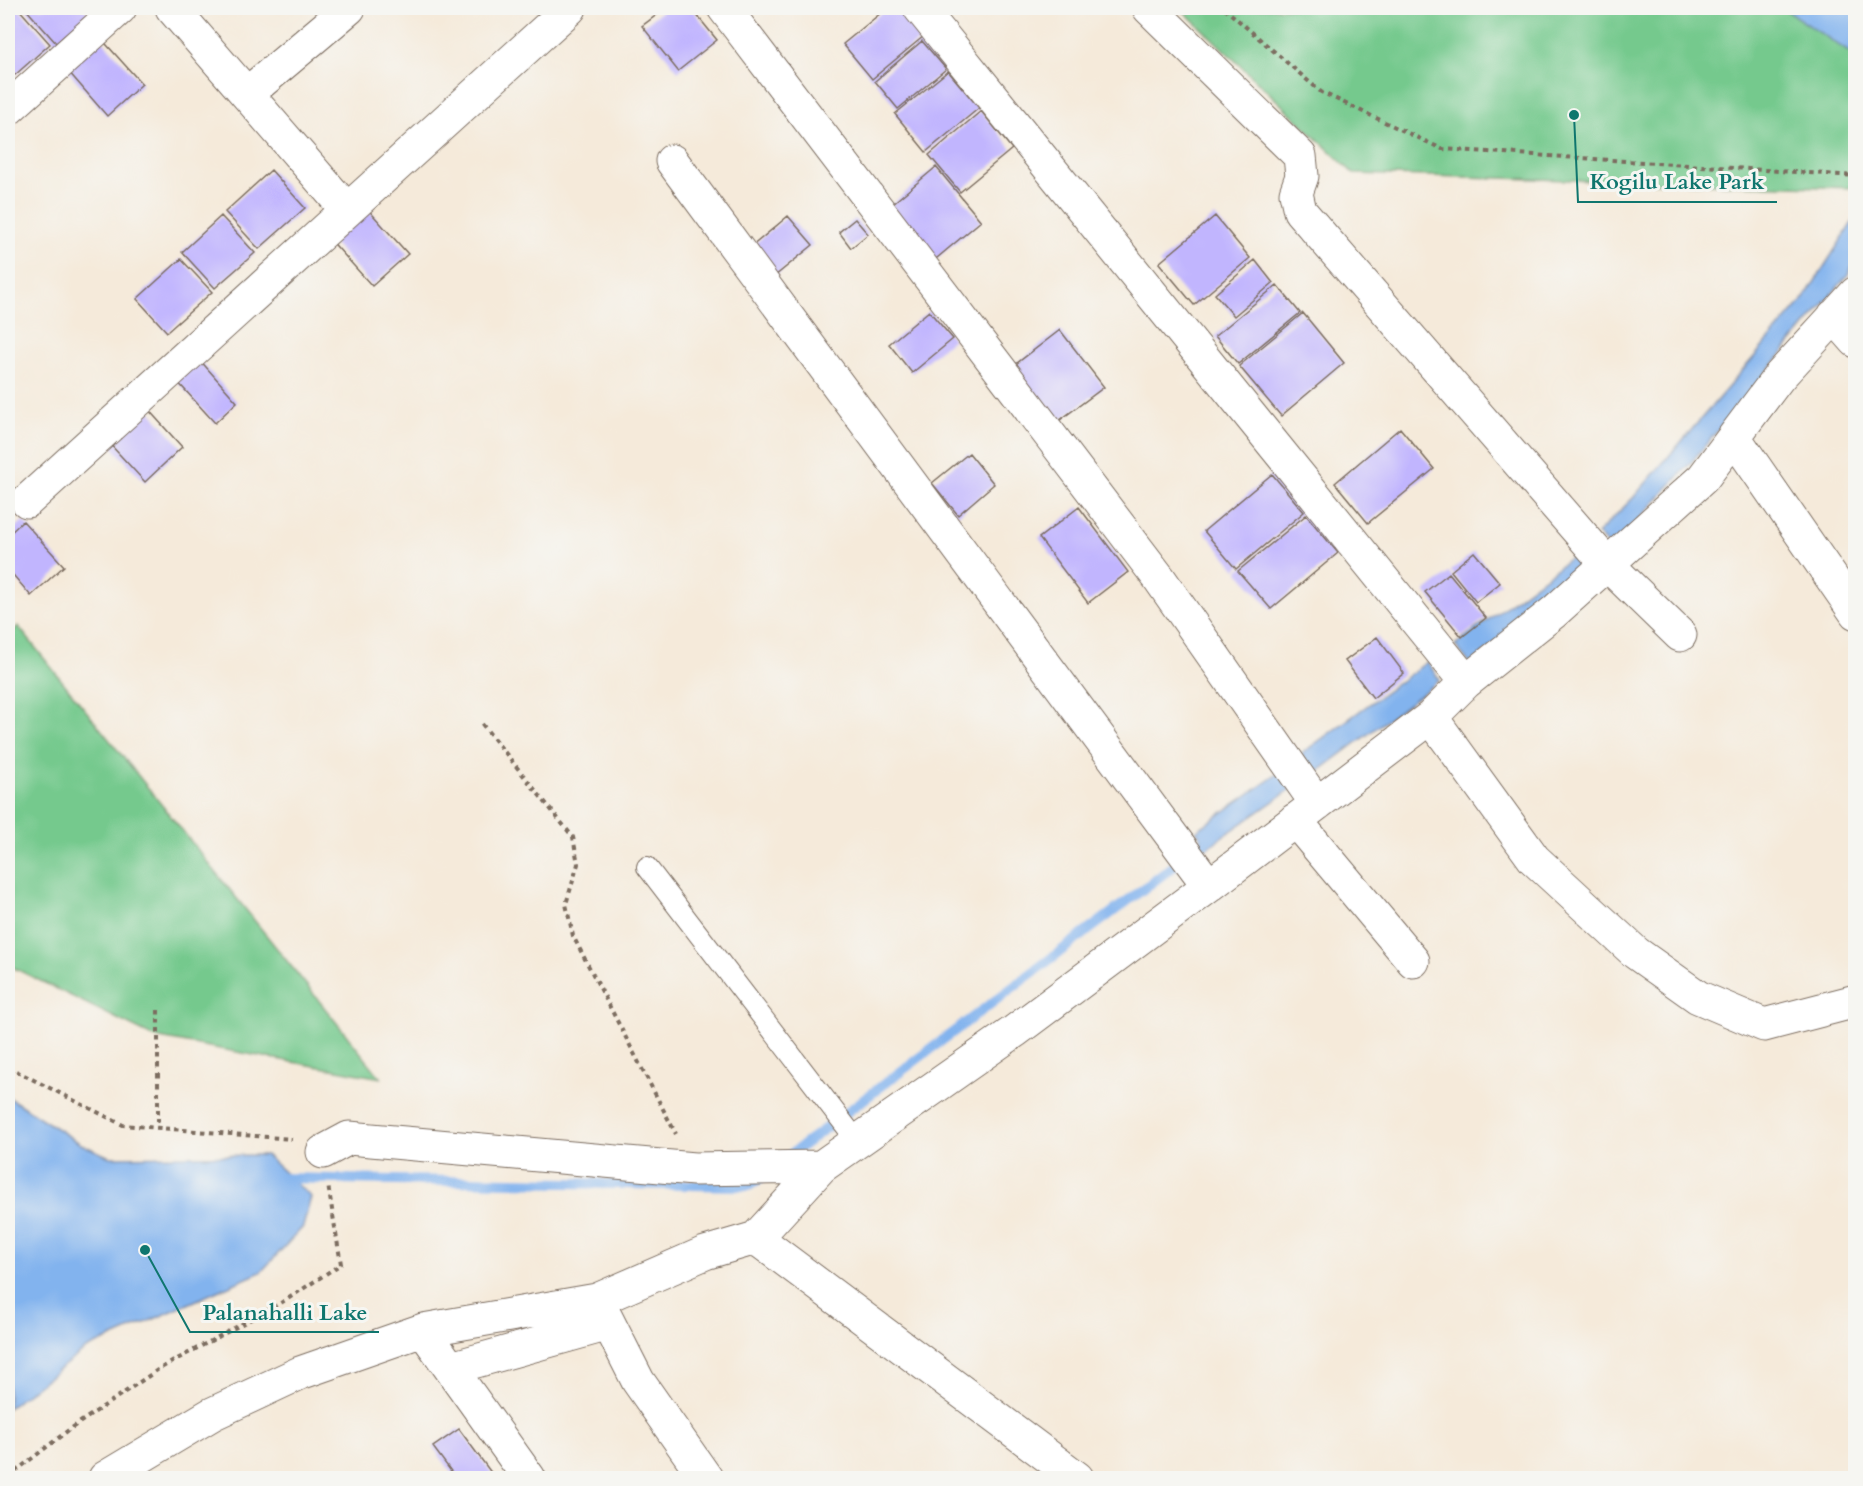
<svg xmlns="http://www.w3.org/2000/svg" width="1863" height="1486" font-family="Cardo,serif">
  <rect width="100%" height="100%" fill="#f6f6f2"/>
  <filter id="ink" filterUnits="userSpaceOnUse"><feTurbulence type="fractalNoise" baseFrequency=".0167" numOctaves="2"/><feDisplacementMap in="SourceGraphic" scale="12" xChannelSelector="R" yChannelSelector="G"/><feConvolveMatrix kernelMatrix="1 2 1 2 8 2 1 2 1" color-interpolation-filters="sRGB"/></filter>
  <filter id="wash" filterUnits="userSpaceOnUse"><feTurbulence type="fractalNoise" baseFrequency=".008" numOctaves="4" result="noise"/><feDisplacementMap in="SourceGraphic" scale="24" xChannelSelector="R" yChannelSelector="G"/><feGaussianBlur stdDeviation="1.35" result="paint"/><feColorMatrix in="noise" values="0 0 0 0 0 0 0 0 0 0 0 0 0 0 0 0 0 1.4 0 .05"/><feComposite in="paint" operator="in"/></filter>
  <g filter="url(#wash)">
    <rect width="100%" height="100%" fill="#f5eada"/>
    <path fill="#74c98d" stroke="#587a56" stroke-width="1.5" d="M1180,8H1783L1855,56V188L1354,174Z
      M18,626L381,1078L154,1037L8,965V636Z"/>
    <path fill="#82b3ee" stroke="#5e6e86" stroke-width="1.5" d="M1783,8H1855V56Z
      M1855,218V262L1847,276L1688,466L1612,549L1597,534L1633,498L1803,300Z
      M1577,553L1588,568L1470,664L1455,645Z
      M1427,662L1440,680L1315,774L1301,754Z
      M1279,773L1291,789L1208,847L1196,831Z
      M8,1097L81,1144L110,1157L266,1155L311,1197L303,1227L261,1272L86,1349L8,1408Z"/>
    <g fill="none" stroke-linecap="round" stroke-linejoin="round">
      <path stroke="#82b3ee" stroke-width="10" d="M786,1158L1215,835
        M277,1178L749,1186L762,1177"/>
    </g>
    <g id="blocks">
      <path fill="#c1b5fe" d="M8,8H18L50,44L15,75L8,66Z
        M25,8H83L89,14L56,43Z
        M666,8H691L717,40L678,71L642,26Z
        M887,8H900L924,36L872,79L843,44Z
        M97,34L142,84L107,116L62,64Z
        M922,41L946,69L898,109L875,81Z
        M948,71L979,108L926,152L895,114Z
        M981,111L1012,149L960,192L929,155Z
        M936,167L981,221L931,263L886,209Z
        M271,170L305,208L259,249L225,212Z
        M364,205L408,254L372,286L328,237Z
        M221,216L255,253L215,288L182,252Z
        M788,216L813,245L775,276L751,247Z
        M1215,216L1250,258L1194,305L1159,263Z
        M855,219L868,234L851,248L839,232Z
        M181,259L212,292L167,332L137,299Z
        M1255,260L1273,283L1234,316L1215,294Z
        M1277,285L1300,313L1238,364L1215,336Z
        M929,311L953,339L912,373L889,344Z
        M1303,313L1344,363L1281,416L1239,366Z
        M1060,330L1104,387L1052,426L1008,370Z
        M198,358L237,402L215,423L175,379Z
        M146,407L182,447L145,482L108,442Z
        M1400,428L1434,469L1368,523L1335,483Z
        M969,453L994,484L958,515L932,483Z
        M1272,474L1304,512L1236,569L1204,531Z
        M1079,507L1128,572L1088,603L1039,538Z
        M1306,515L1338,553L1271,609L1238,571Z
        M23,521L64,566L31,596L8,569V535Z
        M1474,552L1500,583L1476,602L1451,571Z
        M1449,573L1486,618L1462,637L1425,592Z
        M1377,637L1404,673L1373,698L1345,661Z
        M459,1429L495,1478H456L433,1447Z"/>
    </g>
  </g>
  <g filter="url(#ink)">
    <use href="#blocks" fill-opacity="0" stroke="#7c6d60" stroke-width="1.5"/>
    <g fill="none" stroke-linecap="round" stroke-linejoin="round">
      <defs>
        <path id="service" d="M647,867L858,1142"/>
        <path id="minor" d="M172,8L347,210
          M724,8L1159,578L1317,804
          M920,8L1466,682
          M1149,8L1300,156L1302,176L1296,193L1300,211L1607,564L1680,635
          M247,94L349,8
          M8,109L120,8
          M672,161L1209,886
          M1834,316L1856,341
          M1734,437L1856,613
          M27,501L570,8
          M1431,717L1534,859L1636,953L1698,997L1764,1025L1856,1001
          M1295,820L1413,961
          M323,1152L349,1138L694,1169L821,1167
          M756,1238L1077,1478
          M597,1300L638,1381L706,1478
          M423,1330L529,1478
          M451,1368L609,1324
          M105,1478L212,1414L300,1373L423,1330L597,1300L705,1253L756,1238L821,1167L1015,1031L1209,886L1431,717L1466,682L1554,612L1703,478L1779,377L1856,293"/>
      </defs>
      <use href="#service" stroke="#7c6d60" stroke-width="22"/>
      <use href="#minor" stroke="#7c6d60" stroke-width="35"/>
      <path stroke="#7c6d60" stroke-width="4" stroke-dasharray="4.5 4.5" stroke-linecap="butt" d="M1224,8L1321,92L1442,149L1856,176
        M482,724L573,837L578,864L566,904L573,936L676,1134
        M158,1010V1128
        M8,1067L123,1125L292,1139
        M8,1477L70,1429L159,1369L286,1300L341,1264L328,1185"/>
      <use href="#service" stroke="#fff" stroke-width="20"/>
      <use href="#minor" stroke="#fff" stroke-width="33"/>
    </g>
  </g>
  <path fill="none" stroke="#0f766e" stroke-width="2" d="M1574 115L1578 202H1777M145 1250L190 1332H379"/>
  <g fill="#0f766e" stroke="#f6f6f2" stroke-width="2">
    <circle cx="1574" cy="115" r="6"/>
    <circle cx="145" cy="1250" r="6"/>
  </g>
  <g font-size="22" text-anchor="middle" font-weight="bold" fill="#0f766e" stroke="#f6f6f2" stroke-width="6" stroke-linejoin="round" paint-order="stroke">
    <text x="1677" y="189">Kogilu Lake Park</text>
    <text x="285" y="1320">Palanahalli Lake</text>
  </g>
  <rect width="1863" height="1486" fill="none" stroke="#f6f6f2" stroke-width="30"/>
</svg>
